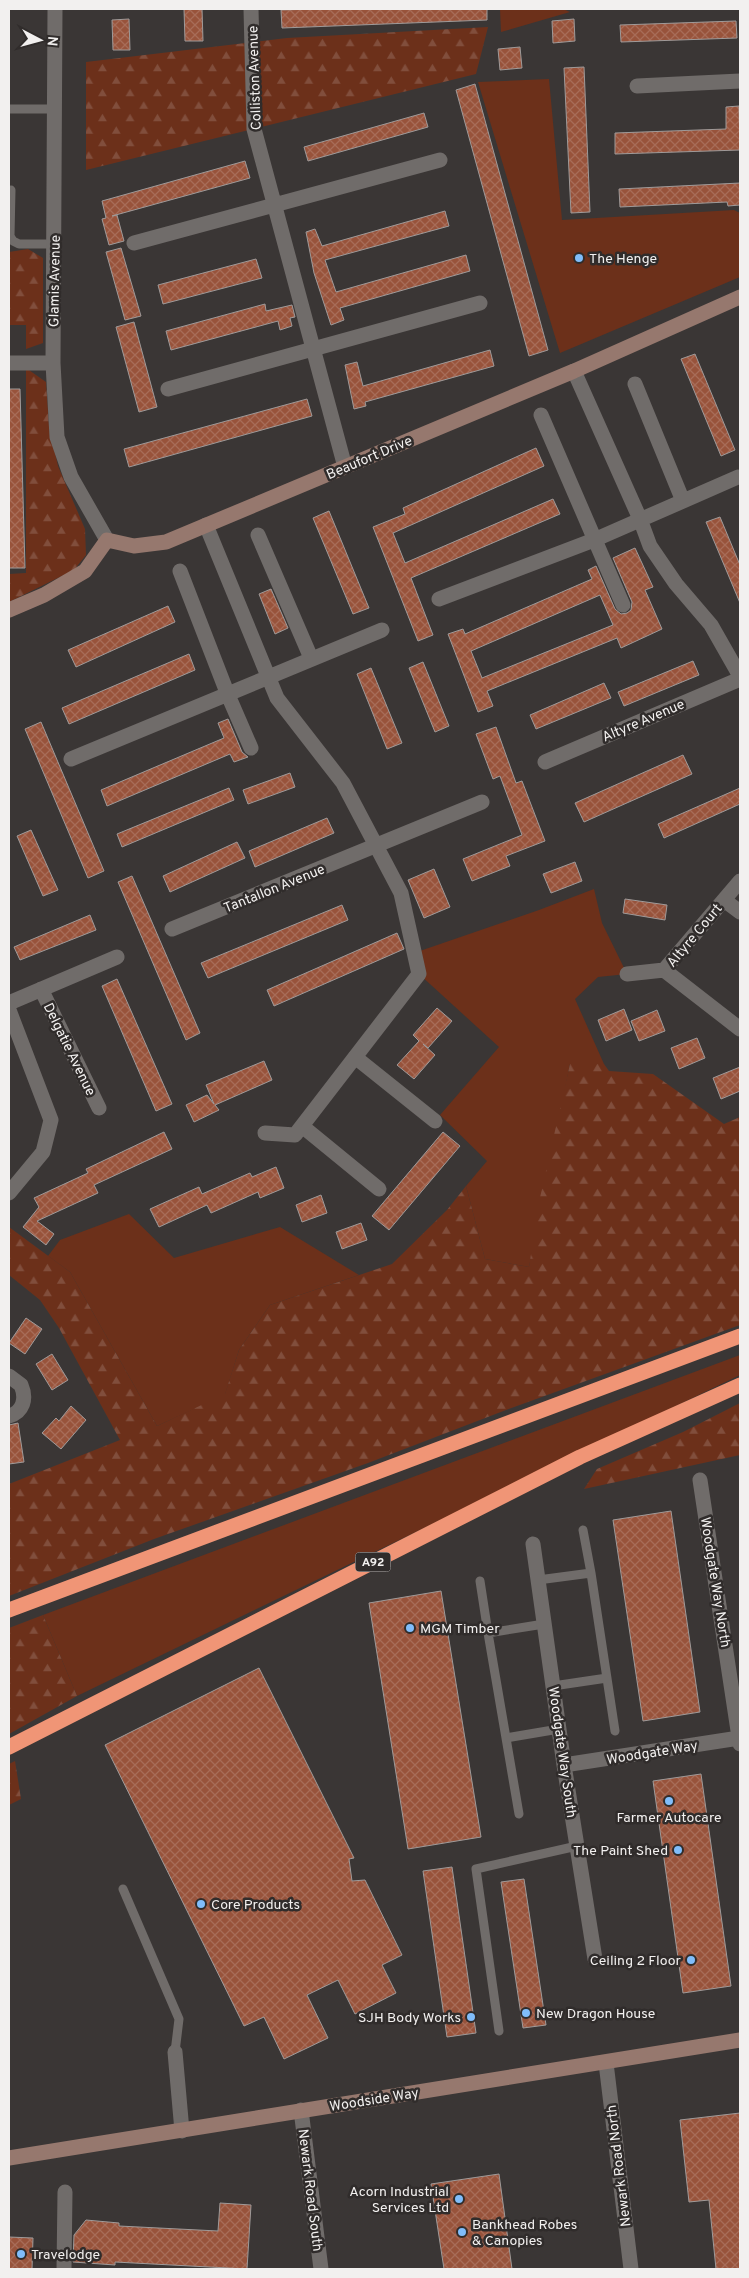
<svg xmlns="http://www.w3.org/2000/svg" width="749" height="2278" font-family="Overpass,sans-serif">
  <defs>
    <pattern id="forest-firs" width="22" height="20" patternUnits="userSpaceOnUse" patternTransform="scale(1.25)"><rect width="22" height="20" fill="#6c301a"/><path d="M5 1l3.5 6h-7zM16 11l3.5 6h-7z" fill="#814e3c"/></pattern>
    <pattern id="building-cross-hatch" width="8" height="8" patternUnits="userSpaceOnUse" patternTransform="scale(1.25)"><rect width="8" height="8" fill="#98533b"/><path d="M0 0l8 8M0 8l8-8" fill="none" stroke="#a76c58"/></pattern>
  </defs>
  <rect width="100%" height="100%" fill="#3a3635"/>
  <path fill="#6c301a" d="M500,9H563L570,12L501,32Z
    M549,79L562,220L734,210L740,213V277L560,353L478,82Z
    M594,889L602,923L627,974L598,977L575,999L604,1064H570L529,1267L485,1259L466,1186L487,1161L440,1115L499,1047L419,974L414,953L539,910Z
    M129,1214L174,1258L280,1227L359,1275L270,1305L239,1350L225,1395L157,1426L70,1272L48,1256L60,1240Z
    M740,1355V1375L77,1696L43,1615Z"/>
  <path fill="url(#forest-firs)" d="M488,27L476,74L86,170V62L287,38Z
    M28,249L43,258V343L26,349V325H9V252Z
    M26,368L46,382L49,426L58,466L85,529L86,555L74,570L9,602V574L26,573Z
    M570,1064H604L609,1071L653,1074L724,1124L740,1117V1325L506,1410L368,1463L154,1539L9,1596V1484L120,1440L59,1328L40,1300L9,1275V1227L70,1272L157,1426L225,1394L239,1350L270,1305L392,1264L447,1210L466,1186L485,1259L529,1267L539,1202Z
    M740,1403V1455L584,1489L597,1469L683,1432Z
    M43,1615L77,1696L9,1734V1628Z
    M15,1761L21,1799L9,1805V1764Z"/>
  <path fill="url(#building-cross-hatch)" stroke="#9f9a99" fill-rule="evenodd" d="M184,9H202L203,41H185Z
    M316,9H487V20L282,28L281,10Z
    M129,19L130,50H113L112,20Z
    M574,19L575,41L553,43L552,21Z
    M736,21L737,38L621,42L620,25Z
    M520,47L522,68L500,70L498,49Z
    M584,67L590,212L571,213L564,68Z
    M475,84L548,350L529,356L456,90Z
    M739,106L740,150L615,154V133L726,129V107Z
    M424,113L428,127L308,161L304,147Z
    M245,161L250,178L112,216L117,215L124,241L109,245L102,219L106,218L102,201Z
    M740,183V205L728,206L727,202L620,207L619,189Z
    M445,211L449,226L325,260L336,292L466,255L470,271L340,308L344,320L331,325L314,273L306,232L315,229L322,246Z
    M121,248L141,316L125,320L106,252Z
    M256,259L262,278L163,304L158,285Z
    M265,304L266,311L292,305L295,317L290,318L292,326L280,330L278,321L171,350L166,331Z
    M134,322L157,407L139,412L116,327Z
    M490,350L494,366L365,402L366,406L354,409L345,365L357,362L363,386Z
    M695,354L735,450L721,456L681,359Z
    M9,389H20L25,568H9Z
    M307,399L312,416L129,467L124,449Z
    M536,448L544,466L393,533L405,563L553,499L560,514L411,578L433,635L418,641L373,527L405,514L403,508Z
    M329,511L369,608L353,614L313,518Z
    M720,517L740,565V603L706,522Z
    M635,548L653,587L645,590L662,629L621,648L617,638L487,691L493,706L478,712L448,634L463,629L465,634L592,579L588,570L596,566L615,609L621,614L627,613L631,610L632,602L613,558ZM600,595L613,625L482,678L471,651Z
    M271,589L288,628L275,634L259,594Z
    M168,606L175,622L76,667L68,650Z
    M189,654L195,670L69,724L62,708Z
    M693,661L699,675L624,706L618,692Z
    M423,662L449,726L435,732L409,668Z
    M371,668L402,743L387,749L357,674Z
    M604,683L611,698L536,729L530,715Z
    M228,719L242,752L248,757L234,762L230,754L107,806L101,790L224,738L218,723Z
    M41,722L104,871L88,878L25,729Z
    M496,727L516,783L522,781L545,841L506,856L510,866L472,881L463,859L522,835L500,776L493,779L476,734Z
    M683,755L692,774L584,822L575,803Z
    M290,773L295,787L248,804L243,790Z
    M229,788L234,800L122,847L117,834Z
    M740,788V804L664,838L658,824Z
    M327,818L334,833L255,867L249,851Z
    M31,830L58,890L43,896L17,836Z
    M237,842L245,858L170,892L163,876Z
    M575,862L582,881L551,893L543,874Z
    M434,869L450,907L424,918L408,880Z
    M132,876L200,1033L186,1040L118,882Z
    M625,899L667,905L665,920L623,913Z
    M342,905L348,920L208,978L201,963Z
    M90,915L96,930L20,960L14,947Z
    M397,933L404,949L274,1006L267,990Z
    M117,979L172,1104L156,1111L102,986Z
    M437,1008L452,1021L428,1048L423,1044L435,1055L414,1079L397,1065L419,1041L413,1035Z
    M624,1009L632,1030L606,1041L598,1020Z
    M657,1010L665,1031L639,1041L631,1021Z
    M697,1038L705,1058L679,1069L671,1048Z
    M264,1061L272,1080L215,1105L219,1110L194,1122L186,1105L207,1095L214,1104L206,1085Z
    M740,1067V1091L721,1099L713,1078Z
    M164,1132L172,1149L94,1185L98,1193L37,1221L54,1234L46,1245L23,1227L39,1207L34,1198L88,1173L86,1169Z
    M443,1132L460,1146L389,1230L372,1216Z
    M276,1167L284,1188L260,1198L258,1192L211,1213L207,1205L159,1227L150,1209L199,1187L202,1194L250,1173L252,1177Z
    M321,1195L327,1213L302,1222L296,1205Z
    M361,1223L367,1240L342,1249L336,1232Z
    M26,1318L42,1329L25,1354L9,1343Z
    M52,1354L68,1380L52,1390L36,1364Z
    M71,1406L86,1420L61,1449L42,1433L56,1418L59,1421Z
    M18,1423L24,1462L9,1464V1425Z
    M671,1511L700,1712L643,1721L613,1520Z
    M441,1591L481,1837L408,1849L369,1603Z
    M259,1668L354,1858L349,1859L352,1881L365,1880L402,1955L382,1965L396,1993L355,2014L338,1980L307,1995L328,2038L284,2059L264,2017L244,2026L105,1745Z
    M701,1774L731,1986L683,1993L653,1781Z
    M452,1867L476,2033L447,2037L423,1871Z
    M524,1879L546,2025L523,2028L501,1882Z
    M740,2113V2269H716L709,2200L689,2202L680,2120Z
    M499,2174L512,2269H444L431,2184Z
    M220,2203L251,2205L247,2269L115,2262V2265L73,2262L74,2235L86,2220L119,2223V2226L218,2231Z
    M9,2237L33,2238L32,2269H9Z"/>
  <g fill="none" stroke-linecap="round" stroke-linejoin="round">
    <path stroke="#706c6a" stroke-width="9" d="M9,109H55
      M11,190L10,236L13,241L19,244H54
      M583,1530L591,1573
      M538,1580L591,1573L615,1731
      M480,1581L488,1633
      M544,1624L488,1633L506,1738L559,1729
      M553,1686L607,1678
      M506,1738L519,1814
      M123,1889L179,2019L175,2052
      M499,2031L476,1869L577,1846"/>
    <path stroke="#706c6a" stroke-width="15" d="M55,9L53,363L57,437L71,477L107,540
      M251,9L254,129L345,467
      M637,86L740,81
      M134,243L440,160
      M9,363H53
      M574,371L640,519L650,546L676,584L711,625L740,676
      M635,384L683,501
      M168,389L480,303
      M541,415L623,605
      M206,525L277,698L343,783L401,893L419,974L295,1135L265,1133
      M258,535L311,658
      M180,571L228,695L251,748
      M439,599L594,540L738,477
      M71,759L382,630
      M545,762L740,679
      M724,900L740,912
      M172,929L482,802
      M664,970L740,1029
      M627,974L664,970L740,881
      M41,989L99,1108
      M9,1003L117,957
      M9,1010L51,1120L43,1152L9,1193
      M355,1057L435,1121
      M302,1126L379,1189
      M9,1376L21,1385C27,1399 23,1412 9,1416
      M700,1480L740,1744
      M533,1544L564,1765L595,1959
      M564,1765L739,1738
      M175,2052L182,2131
      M606,2063L631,2269
      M301,2110L321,2269
      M64,2269L65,2192"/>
    <path stroke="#96786e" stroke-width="15" d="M9,610L44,595L85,571L107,540L134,546L166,542L574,371L740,297
      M9,2158L740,2040"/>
    <path stroke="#f09576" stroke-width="15" d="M9,1610L740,1336
      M9,1747L580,1457L740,1385"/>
  </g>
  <g fill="#80bdfa" stroke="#302c2b" stroke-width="2">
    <circle cx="579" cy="258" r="5"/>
    <circle cx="410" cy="1628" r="5"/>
    <circle cx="669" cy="1801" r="5"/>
    <circle cx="678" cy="1850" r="5"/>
    <circle cx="201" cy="1904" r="5"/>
    <circle cx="691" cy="1960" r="5"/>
    <circle cx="526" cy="2013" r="5"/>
    <circle cx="471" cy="2017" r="5"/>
    <circle cx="459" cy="2199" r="5"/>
    <circle cx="462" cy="2232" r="5"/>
    <circle cx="21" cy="2254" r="5"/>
  </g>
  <g text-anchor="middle" stroke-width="5" stroke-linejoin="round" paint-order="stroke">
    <rect fill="#302c2b" stroke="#b8b5b4" stroke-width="1" x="355.5" y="1552.5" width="35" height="19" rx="4"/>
    <g font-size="12" font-weight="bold" fill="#f2f0ef">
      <text x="373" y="1566">A92</text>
    </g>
    <g font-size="14" fill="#f2f0ef" stroke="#302c2b">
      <text transform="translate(254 78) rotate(-92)" y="5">Colliston Avenue</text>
      <text transform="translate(54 281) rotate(-89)" y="5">Glamis Avenue</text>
      <text transform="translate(369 457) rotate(-23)" y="5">Beaufort Drive</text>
      <text transform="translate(643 720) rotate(-23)" y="5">Altyre Avenue</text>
      <text transform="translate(274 888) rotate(-22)" y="5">Tantallon Avenue</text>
      <text transform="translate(694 935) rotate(-50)" y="5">Altyre Court</text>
      <text transform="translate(70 1049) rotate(64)" y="5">Delgatie Avenue</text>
      <text transform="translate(716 1582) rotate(81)" y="5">Woodgate Way North</text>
      <text transform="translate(563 1752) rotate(82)" y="5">Woodgate Way South</text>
      <text transform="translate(652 1752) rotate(-9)" y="5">Woodgate Way</text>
      <text transform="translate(374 2099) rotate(-9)" y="5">Woodside Way</text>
      <text transform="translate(618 2166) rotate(-97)" y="5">Newark Road North</text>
      <text transform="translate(311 2190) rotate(83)" y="5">Newark Road South</text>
    </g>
    <g font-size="14" fill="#f2f0ef" stroke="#302c2b" text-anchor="start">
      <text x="589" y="263">The Henge</text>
      <text x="420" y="1633">MGM Timber</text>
      <text x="669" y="1822" text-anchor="middle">Farmer Autocare</text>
      <text x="668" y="1855" text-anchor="end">The Paint Shed</text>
      <text x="211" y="1909">Core Products</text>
      <text x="681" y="1965" text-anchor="end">Ceiling 2 Floor</text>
      <text x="536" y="2018">New Dragon House</text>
      <text x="461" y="2022" text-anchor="end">SJH Body Works</text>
      <text x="449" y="2196" text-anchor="end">Acorn Industrial<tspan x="449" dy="16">Services Ltd</tspan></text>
      <text x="472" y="2229">Bankhead Robes<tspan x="472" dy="16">&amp; Canopies</tspan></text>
      <text x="31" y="2259">Travelodge</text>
    </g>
  </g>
  <rect width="749" height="2278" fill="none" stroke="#f2f0ef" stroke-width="20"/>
  <g transform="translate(40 40) rotate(96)" stroke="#302c2b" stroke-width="4" paint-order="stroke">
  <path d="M0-4L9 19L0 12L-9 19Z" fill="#f2f0ef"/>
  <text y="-8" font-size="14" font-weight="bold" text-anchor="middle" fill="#f2f0ef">N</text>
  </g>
</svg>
